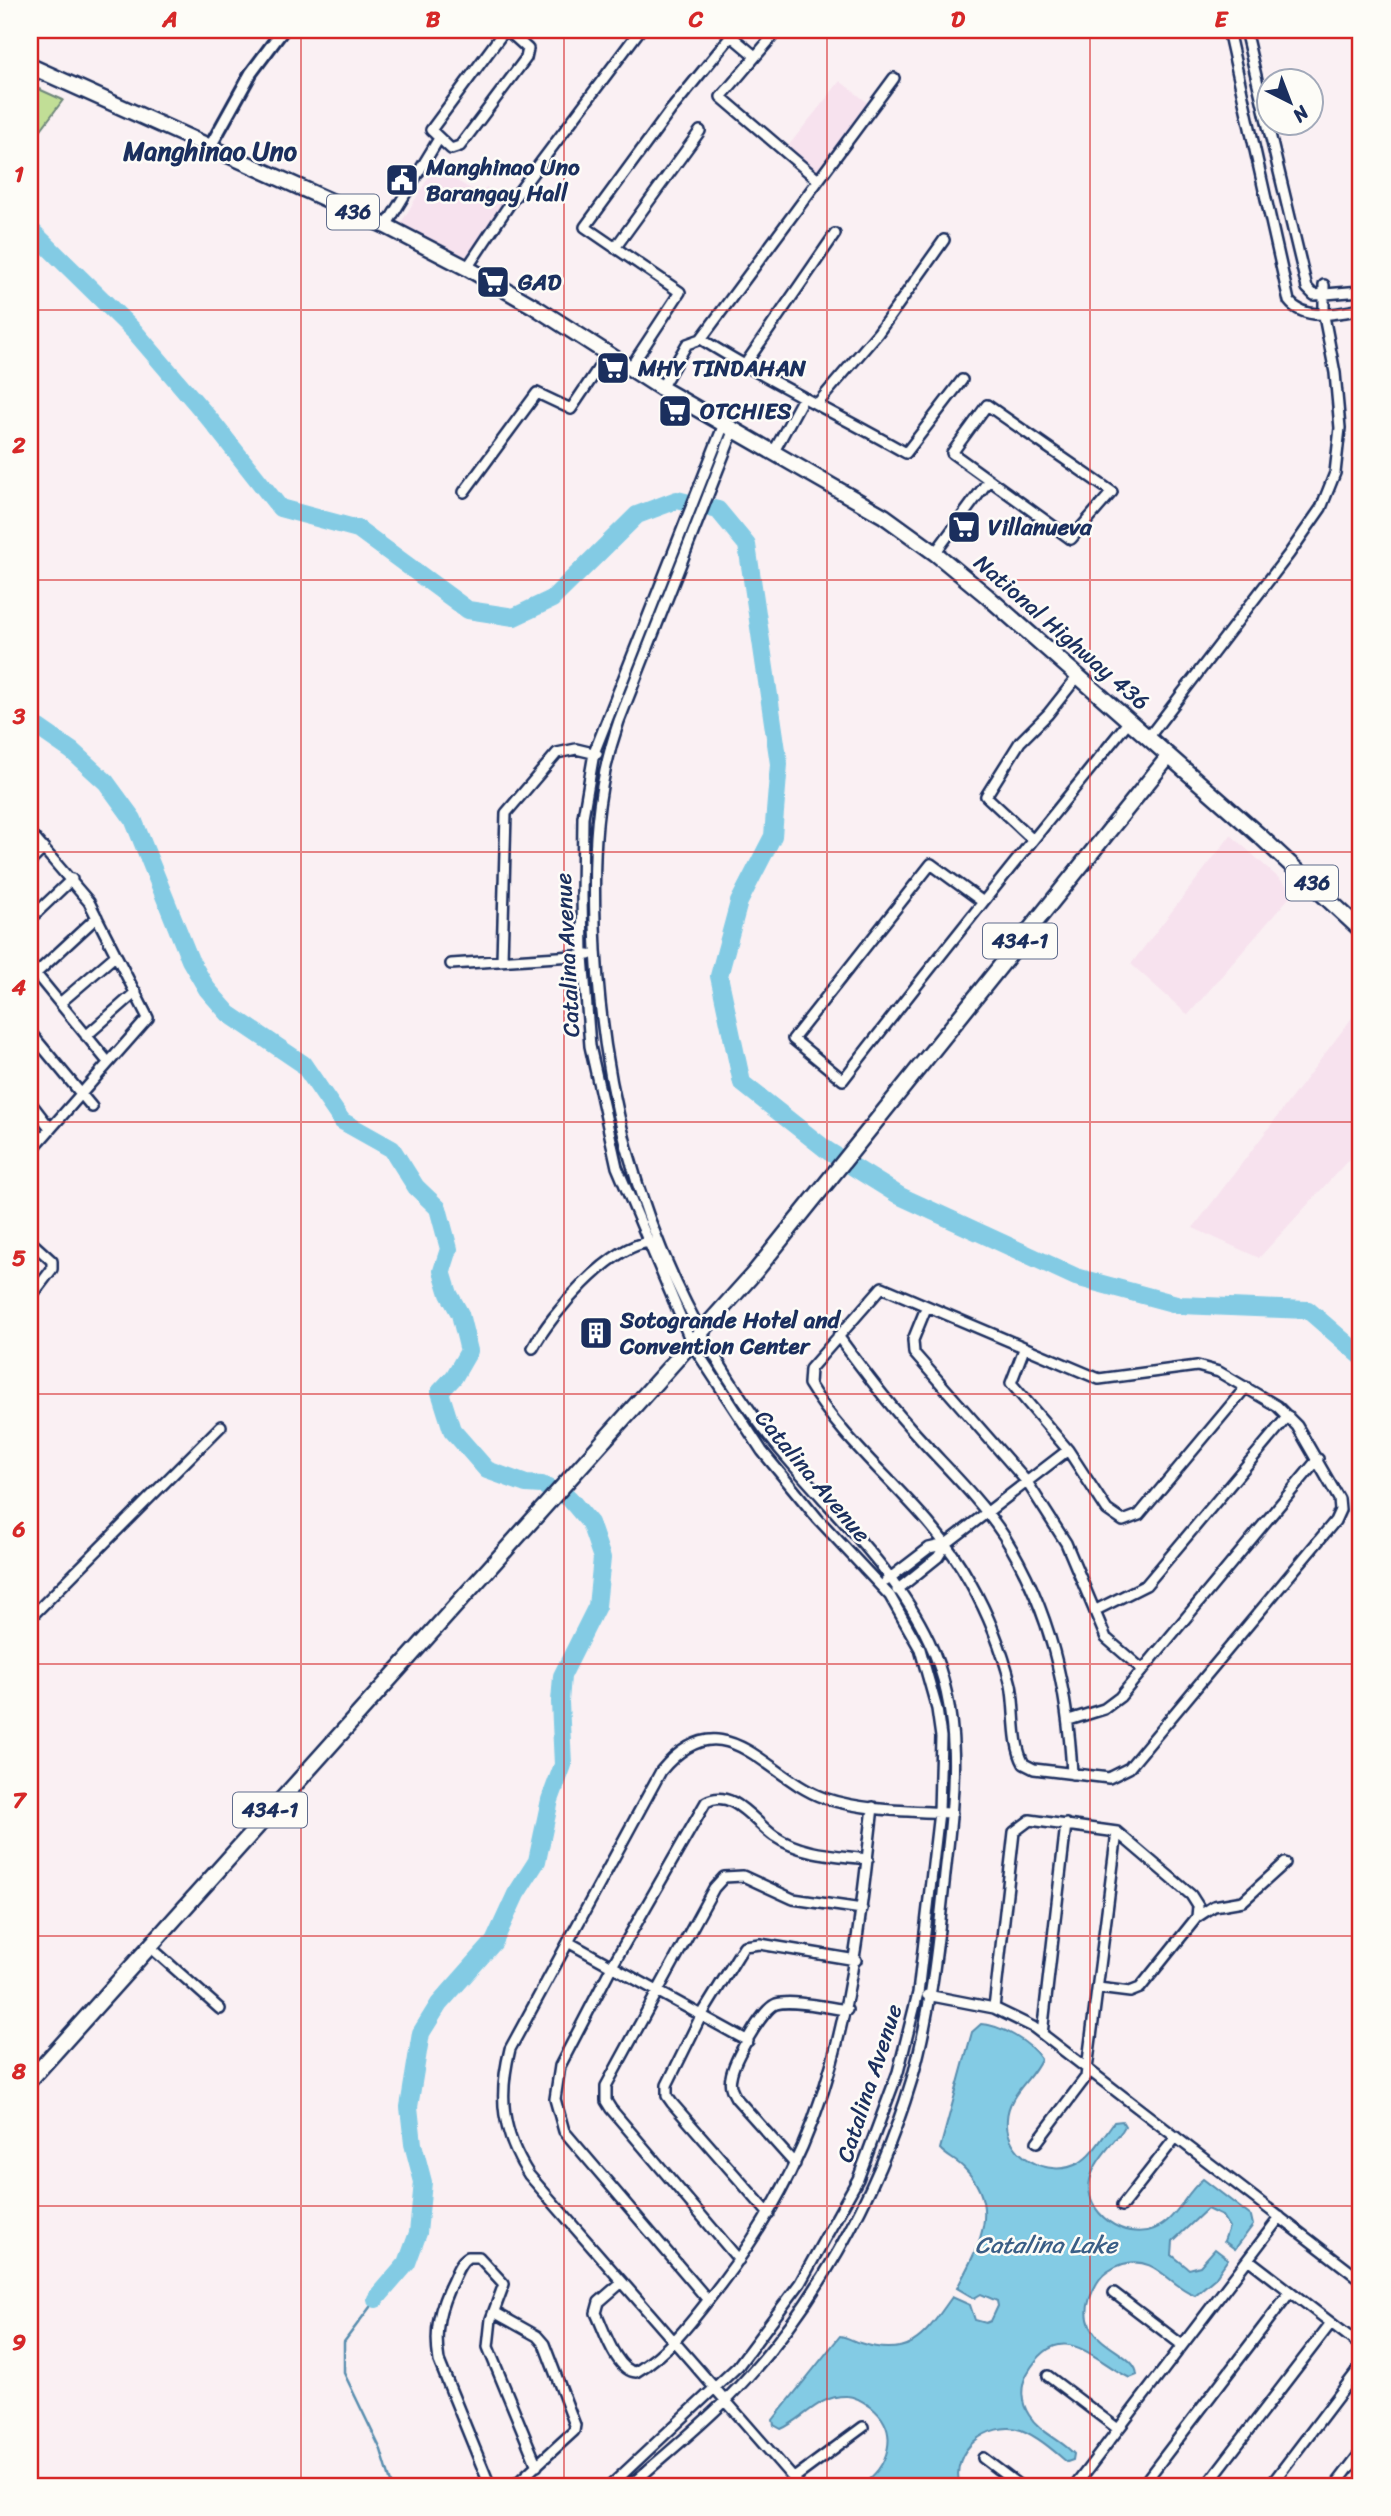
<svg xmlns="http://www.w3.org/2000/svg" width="1391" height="2516" font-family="Sriracha,sans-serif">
  <rect width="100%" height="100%" fill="#faf0f3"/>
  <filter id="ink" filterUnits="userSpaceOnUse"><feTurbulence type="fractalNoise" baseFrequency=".0143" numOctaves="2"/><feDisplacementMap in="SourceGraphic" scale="14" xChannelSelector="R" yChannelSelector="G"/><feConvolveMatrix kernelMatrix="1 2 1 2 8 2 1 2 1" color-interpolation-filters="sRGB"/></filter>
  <g filter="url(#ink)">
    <path fill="#f7e2ee" d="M840,81L871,105L817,174L785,150Z
      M434,168L480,194L486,187L509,200L470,261L400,225Z
      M1231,835L1294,892L1188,1015L1131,964Z
      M1361,1006V1146L1259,1258L1193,1228Z"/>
    <path fill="#c1de96" stroke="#6e867a" stroke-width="2" d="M30,85L63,100L30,144Z"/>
    <path fill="#83cbe4" stroke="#598dae" stroke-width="2" d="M981,2024C1001,2025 1030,2042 1041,2059C1031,2081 1008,2094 1007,2119C1004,2155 1048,2180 1079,2163C1094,2154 1103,2136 1114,2122L1122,2121L1125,2126L1122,2131C1111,2145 1094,2162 1090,2180C1083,2213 1125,2241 1154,2229C1176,2221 1185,2193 1203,2179L1251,2216L1253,2225L1235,2249L1224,2241L1229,2227L1222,2216L1207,2209L1173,2241L1172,2255L1189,2269L1200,2266L1215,2249L1228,2259L1215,2278L1195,2295C1168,2285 1156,2255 1123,2264C1113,2267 1102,2274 1097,2283C1061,2344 1136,2347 1137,2375L1130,2378C1092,2360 1061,2315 1027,2374C1020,2387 1021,2403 1029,2415C1040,2433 1061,2439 1074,2454L1073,2460L1067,2462C1054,2451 1037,2436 1021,2430C989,2420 949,2451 960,2486H860C889,2467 901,2431 871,2407C864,2402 855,2396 847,2396C819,2395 804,2419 781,2429L774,2425L773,2420L840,2336C847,2337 853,2341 860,2343C913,2360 926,2333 952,2297L970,2305L975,2320L986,2323L991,2321L998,2306L997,2301L981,2294L974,2298L957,2288C978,2247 1002,2208 965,2169C958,2161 947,2157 940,2149L972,2032Z"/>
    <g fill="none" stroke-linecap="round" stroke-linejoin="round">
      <path stroke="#598dae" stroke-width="2.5" d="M376,2299L344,2342V2373L381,2450L392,2486"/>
      <path stroke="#83cbe4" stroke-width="18" d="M30,229L135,332L213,423L280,508L358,529L468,610L514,617L552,599L637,515L677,500L718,510L747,545L779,764L773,836L739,902L719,976L742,1083L828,1151L900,1196L1076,1277L1180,1305L1308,1310L1361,1356
        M30,722L72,751L106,782L133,819L190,960L207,989L229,1014L303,1064L342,1121L392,1149L416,1187L438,1208L449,1249L442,1271L449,1294L460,1314L469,1351L454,1377L440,1392L452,1430L487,1470L526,1484L542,1485L569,1498L590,1523L602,1558L597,1606L562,1676L560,1702L563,1765L550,1800L537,1861L516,1894L494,1942L439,2004L421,2033L409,2107L413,2144L423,2182L418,2233L407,2263L376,2299"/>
      <defs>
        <path id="minor" d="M505,30L431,130L451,149L460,146L526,58L528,49L507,30
          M724,30L755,56
          M778,30L721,97L818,180
          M1228,30L1289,301C1305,322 1340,313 1361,309
          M1245,30L1307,288L1314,295L1361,291
          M386,226L438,140
          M615,248L700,131
          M467,268L511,202L640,30
          M701,339C767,381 838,414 906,453L962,380
          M744,366L835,234
          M630,368L680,292L585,227L670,111L736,30
          M661,388L687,344L701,339L894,78
          M818,403L878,333L944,240
          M987,405L1112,492L1071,539L952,453Z
          M773,453L803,398
          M464,492L537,393L571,409L608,354
          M935,553L989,480
          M1148,738L1289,554L1321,508L1335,473L1340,428L1335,373L1324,316V285
          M30,833L89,902L148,1018L30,1152
          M1033,840L986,796L1020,742L1048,714L1078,676
          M30,862L44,848
          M983,902L931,864L793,1039L843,1080C936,959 1033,840 1129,721
          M30,919L72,879
          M502,960L506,813L557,753L576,749L597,754
          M451,964L589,955
          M36,974L108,1062
          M30,979L97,917
          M60,1003L116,955
          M30,1032L92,1107
          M86,1036L136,992
          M30,1102L50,1128
          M30,1241L52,1261V1269L30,1298
          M882,1287L1099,1379L1197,1366L1219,1372L1277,1406L1297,1426L1339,1499L1340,1510L1335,1521L1129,1768L1109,1778L1034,1769L1024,1764C1012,1743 1016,1709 1011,1685C1002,1649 988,1614 970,1582C929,1506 853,1457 809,1384L810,1369Z
          M926,1308L913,1340L914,1353L1027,1482L1066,1543L1106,1638L1143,1670
          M838,1336C860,1366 882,1396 907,1424C939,1461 977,1495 1004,1536C1050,1609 1068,1689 1072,1774
          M533,1348C551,1314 610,1246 650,1242
          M1024,1349L1011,1383L1068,1450L1107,1510L1123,1521L1139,1515L1246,1387
          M886,1581L929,1548L946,1544
          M897,1590L938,1557L946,1544L1068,1450
          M1096,1610L1146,1585L1288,1416
          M30,1618L221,1426
          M1069,1720L1104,1709L1120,1697L1318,1459
          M1197,1917L1214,1906L1243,1901L1285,1863
          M568,1942L748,2041
          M148,1945L220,2009
          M927,1995L994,2008L1033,2027L1361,2280
          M994,2008L1014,1832L1030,1820L1117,1832L1191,1895L1198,1906L1197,1917L1140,1988L1130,1992L1098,1988
          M1042,2034L1066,1824
          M1037,2142L1086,2077L1117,1832
          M795,2164L736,2098C732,2091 729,2085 731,2077C733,2062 762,2009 776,2004C792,1999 830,2008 847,2010
          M1122,2206L1176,2137
          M769,2214L672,2103L667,2096V2085L701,2016L744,1946L760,1944L856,1960
          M1248,2259L1361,2346
          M739,2260L611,2109L606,2101V2086L714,1888L724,1877L743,1876L793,1899L862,1909
          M622,2282L599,2302L596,2313C604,2329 616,2371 636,2372C671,2351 696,2316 720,2285C839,2129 852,1994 873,1807
          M1114,2293L1182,2345
          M708,2300L564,2131L555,2099L560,2066L612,1966L706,1802C732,1787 755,1823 774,1836C802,1855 835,1855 868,1859
          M494,2312L537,2336L544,2344L575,2425L574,2431L514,2486
          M1048,2376L1118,2429
          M983,2458L1020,2486
          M794,2478L863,2427
          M490,2486L439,2361C434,2330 439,2308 453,2280C457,2271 460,2262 468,2257H479L504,2284L491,2319L488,2347L537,2466
          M610,2486L738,2366L800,2283L858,2179L898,2072L918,1993L939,1812L941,1737L937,1709L920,1649L890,1596L818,1519L762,1451L692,1344L617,1167L590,1046L583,956L582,896L583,817L594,753L724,424
          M630,2486C661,2458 695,2431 725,2401C812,2314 877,2196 912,2079C931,2012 938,1942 945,1874C954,1794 964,1716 929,1641C890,1557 808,1492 754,1416C649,1269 600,1104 595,925C593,852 595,790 619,721L734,429
          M800,2486L529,2175C502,2133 498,2097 510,2049L661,1771C724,1696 765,1777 824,1798C863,1811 911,1811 952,1813
          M1075,2486L1280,2217
          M1142,2486L1290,2292
          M1206,2486L1331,2323
          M1270,2486L1361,2366
          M1335,2486L1361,2452"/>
        <path id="tertiary" d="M210,147L251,73L283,30"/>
        <path id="primary" d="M30,66L386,226L467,268L535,307L661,388L884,516L935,553L987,596L1261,837L1361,930
          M30,2080L755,1272L1169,756"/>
      </defs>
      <use href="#minor" stroke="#1b2f5e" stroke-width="14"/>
      <use href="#tertiary" stroke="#1b2f5e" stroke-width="16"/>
      <use href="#primary" stroke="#1b2f5e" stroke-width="19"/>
      <use href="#minor" stroke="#fdfcf7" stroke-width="9"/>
      <use href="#tertiary" stroke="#fdfcf7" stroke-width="10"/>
      <use href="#primary" stroke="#fdfcf7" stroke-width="14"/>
    </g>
  </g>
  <path fill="none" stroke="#d62828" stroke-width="2" stroke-opacity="0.55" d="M301,30V2486M564,30V2486M827,30V2486M1090,30V2486M30,310H1361M30,580H1361M30,852H1361M30,1122H1361M30,1394H1361M30,1664H1361M30,1936H1361M30,2206H1361"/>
  <defs>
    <symbol id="civic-square" viewBox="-11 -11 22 22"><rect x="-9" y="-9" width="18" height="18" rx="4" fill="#1b2f5e" stroke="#fdfcf7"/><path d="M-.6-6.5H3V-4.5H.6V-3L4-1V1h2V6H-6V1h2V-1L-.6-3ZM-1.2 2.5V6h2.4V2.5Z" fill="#fff"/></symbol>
    <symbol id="supermarket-square" viewBox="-11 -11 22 22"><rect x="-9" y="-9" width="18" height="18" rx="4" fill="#1b2f5e" stroke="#fdfcf7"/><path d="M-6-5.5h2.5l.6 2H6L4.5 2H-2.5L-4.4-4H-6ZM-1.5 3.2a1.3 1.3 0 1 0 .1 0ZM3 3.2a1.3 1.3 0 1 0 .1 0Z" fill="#fff"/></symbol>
    <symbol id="building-square" viewBox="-11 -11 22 22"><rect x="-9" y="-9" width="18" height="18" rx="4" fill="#1b2f5e" stroke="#fdfcf7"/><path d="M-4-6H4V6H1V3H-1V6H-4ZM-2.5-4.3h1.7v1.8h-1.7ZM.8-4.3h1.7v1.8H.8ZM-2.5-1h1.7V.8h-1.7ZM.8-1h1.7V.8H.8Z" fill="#fff"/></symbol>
  </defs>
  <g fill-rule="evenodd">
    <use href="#civic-square" x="383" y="161" width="38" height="38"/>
    <use href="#supermarket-square" x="474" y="263" width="38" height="38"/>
    <use href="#supermarket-square" x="594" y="349" width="38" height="38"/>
    <use href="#supermarket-square" x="656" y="392" width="38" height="38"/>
    <use href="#supermarket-square" x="945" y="508" width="38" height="38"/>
    <use href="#building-square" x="577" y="1314" width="38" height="38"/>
  </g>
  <g text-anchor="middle" stroke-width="5" stroke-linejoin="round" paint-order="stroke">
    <g fill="#fdfcf7" stroke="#5f6c8c" stroke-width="2">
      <rect x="327" y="194.5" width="52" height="35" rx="5"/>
      <rect x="1286" y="865.5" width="52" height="35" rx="5"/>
      <rect x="983" y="923.5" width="74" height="35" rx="5"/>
      <rect x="233" y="1792.5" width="74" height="35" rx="5"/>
    </g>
    <g font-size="21" font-weight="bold" fill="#1b2f5e">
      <text x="353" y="219">436</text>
      <text x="1312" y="890">436</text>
      <text x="1020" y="948">434-1</text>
      <text x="270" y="1817">434-1</text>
    </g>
    <g font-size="23" font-weight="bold" fill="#1b2f5e" stroke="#fdfcf7" text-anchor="start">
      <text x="426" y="175">Manghinao Uno<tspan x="426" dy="26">Barangay Hall</tspan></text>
      <text x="518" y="290">GAD</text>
      <text x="638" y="376">MHY TINDAHAN</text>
      <text x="700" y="419">OTCHIES</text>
      <text x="988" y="535">Villanueva</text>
      <text x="620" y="1328">Sotogrande Hotel and<tspan x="620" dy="26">Convention Center</tspan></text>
    </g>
    <g font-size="23" fill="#1b2f5e" stroke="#fdfcf7">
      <text transform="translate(1062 632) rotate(41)" y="8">National Highway 436</text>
      <text transform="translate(567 955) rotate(-93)" y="8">Catalina Avenue</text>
      <text transform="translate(813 1476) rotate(50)" y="8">Catalina Avenue</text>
      <text transform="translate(869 2083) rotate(-72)" y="8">Catalina Avenue</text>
    </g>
    <g font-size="24" font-style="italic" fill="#3a5e86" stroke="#fdfcf7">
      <text x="1046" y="2253">Catalina Lake</text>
    </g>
    <g font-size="26" font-weight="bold" fill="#1b2f5e" stroke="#fdfcf7">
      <text x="210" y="160">Manghinao Uno</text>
    </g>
  </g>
  <rect width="1391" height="2516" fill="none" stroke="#fdfcf7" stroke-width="77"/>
  <g transform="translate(1290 102) rotate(138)"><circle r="33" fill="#fdfcf7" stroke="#a3aaba" stroke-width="2"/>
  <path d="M0-5L12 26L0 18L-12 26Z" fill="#1b2f5e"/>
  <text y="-10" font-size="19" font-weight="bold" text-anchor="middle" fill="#1b2f5e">N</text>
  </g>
  <rect x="38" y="38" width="1314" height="2440" fill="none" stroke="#d62828" stroke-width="2.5"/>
  <g font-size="23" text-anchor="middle" font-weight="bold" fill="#d62828">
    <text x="170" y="27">A</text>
    <text x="433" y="27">B</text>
    <text x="696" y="27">C</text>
    <text x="958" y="27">D</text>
    <text x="1221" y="27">E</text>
    <text x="19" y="182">1</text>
    <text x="19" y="453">2</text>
    <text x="19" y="724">3</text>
    <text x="19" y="995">4</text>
    <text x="19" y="1266">5</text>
    <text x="19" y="1537">6</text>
    <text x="19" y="1808">7</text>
    <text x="19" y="2079">8</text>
    <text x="19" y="2350">9</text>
  </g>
</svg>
